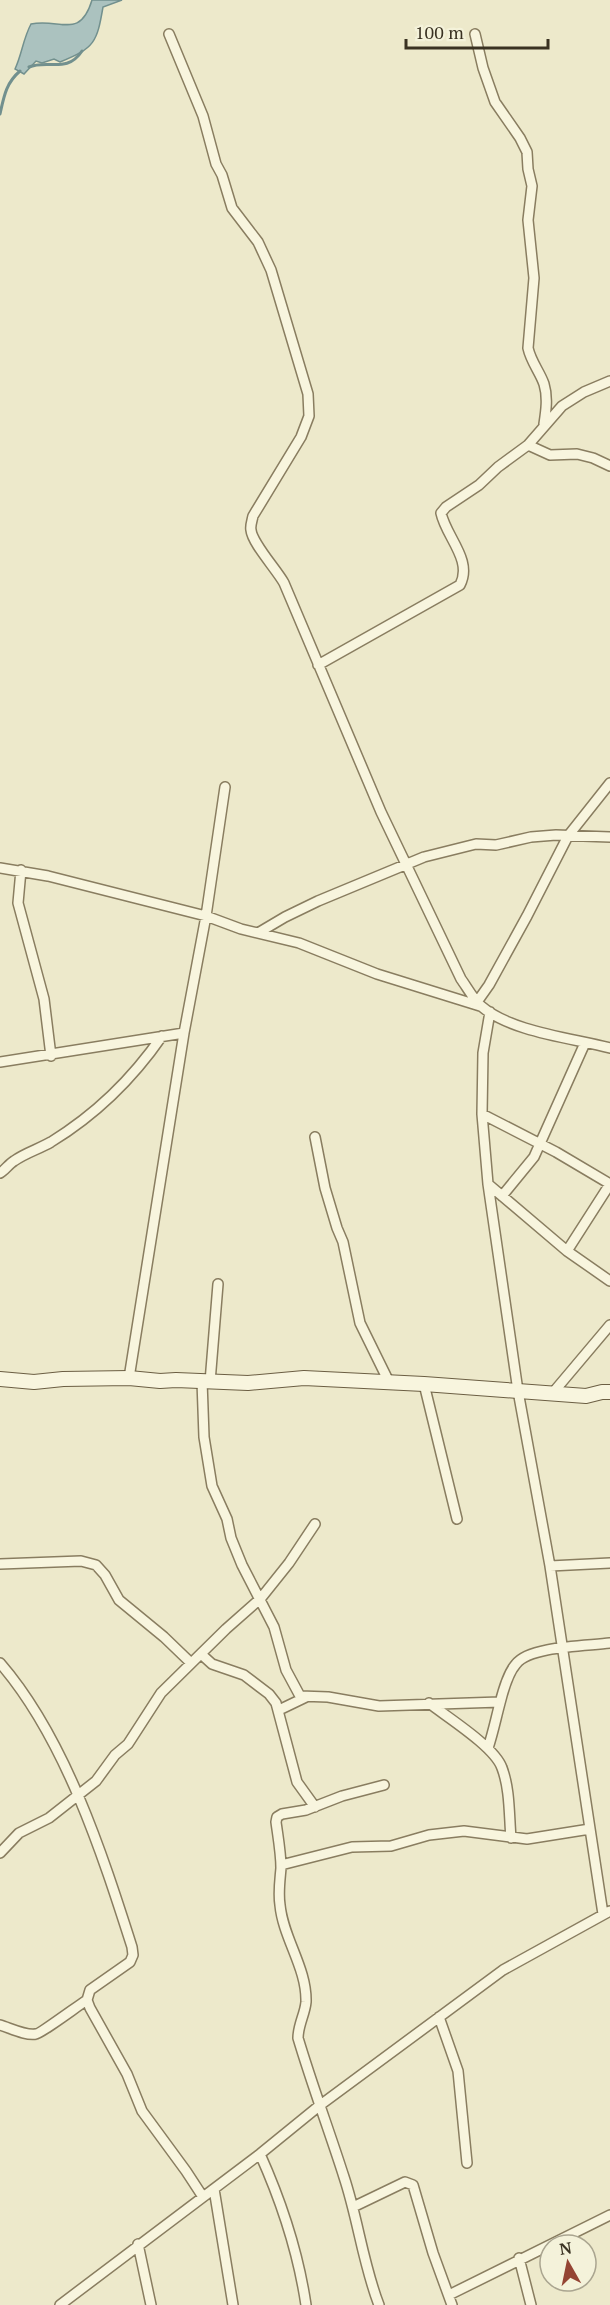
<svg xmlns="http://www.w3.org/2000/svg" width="610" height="2305" font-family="'PT Serif',serif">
  <rect width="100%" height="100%" fill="#ede9cb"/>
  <path fill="#abc2bf" stroke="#72908e" stroke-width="1.5" d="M92,0H122L103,7C97,42 95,48 60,62L54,59L42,63L36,61L24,74L15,69C22,54 23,39 31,24C60,18 80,40 92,0Z"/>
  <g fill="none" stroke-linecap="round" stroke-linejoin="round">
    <path stroke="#72908e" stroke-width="3" d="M29,67C48,59 67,74 82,51
      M0,114C4,96 6,83 20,71"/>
    <defs>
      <path id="street" d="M169,34L203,116L216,164L222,175L232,208L258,242L271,270L308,394L309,416L301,437L253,516C252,521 250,526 251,530C252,543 277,570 284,583L381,812L461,979C467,987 473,999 481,1006C511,1032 572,1038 610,1048
        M475,34L483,68L495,102L520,138L527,152L528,169L532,186L528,220L534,278L528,348C531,362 540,372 544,384C548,397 546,411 544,424
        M528,445L550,455L577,454L593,458L610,466
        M318,665L460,585C473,560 446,537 441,513L446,507L479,485L498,467L528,445L562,406L584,392L610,381
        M0,868L48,876L206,916L241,929L299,943L377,974L480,1006
        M21,870L18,903L44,999L51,1056
        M258,933L285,917L318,901L424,857L476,844L496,845L531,837L556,835L610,837
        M477,1002L489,985L527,916L568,836L610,783
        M490,1012L483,1053L482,1114L488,1184L518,1391L550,1566L603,1914
        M0,1062L184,1033
        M482,1114L556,1152L610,1184
        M315,1137L325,1188L337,1228L343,1242L360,1323L389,1382
        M0,1173C5,1170 9,1164 14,1161C25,1153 39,1149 51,1142C95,1115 133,1078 162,1036
        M488,1184L567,1251L610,1281
        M502,1196L534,1157L585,1043
        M567,1251L610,1184
        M129,1378L184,1033L206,916L225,787
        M202,1381L204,1437L212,1486L227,1519L231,1538L242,1565L274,1627L286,1670L300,1696L328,1697L379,1706L500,1702
        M210,1382L218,1284
        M424,1384L457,1519
        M551,1395L610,1325
        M0,1564L81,1561L96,1565L105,1575L119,1600L164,1637L191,1663
        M550,1566L610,1563
        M201,1654L212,1664L244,1675L269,1694L276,1703L297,1782L315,1807
        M0,1663C65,1738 102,1853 132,1947L133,1955L130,1962L90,1990L87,2000L90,2008L127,2074L142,2111L186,2171L203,2197
        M429,1703C447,1717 495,1747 502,1768C510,1789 509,1815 511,1838
        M279,1710L306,1697
        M488,1748C493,1733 496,1718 500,1703C503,1691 508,1673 516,1664C529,1646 587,1646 610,1643
        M0,1853L19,1833L49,1818L96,1781L115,1755L128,1744L161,1693L226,1629L261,1598L289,1563L315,1524
        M281,1865L352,1847L391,1846L429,1835L464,1831L527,1839L590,1829
        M439,2017L458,2071L467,2163
        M0,2025C10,2028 26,2036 36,2034C40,2034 79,2005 87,2000
        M260,2154C282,2203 298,2251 306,2305
        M214,2189L233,2305
        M353,2207L405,2182L413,2185L433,2253L452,2305
        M138,2244L151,2305
        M519,2258L531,2305
        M449,2295L610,2215
        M60,2305L260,2154L319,2106L503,1970L610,1911
        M379,2305C363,2264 358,2219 344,2177C329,2130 312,2085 298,2038C298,2025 305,2014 306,2002C307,1968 283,1938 280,1905C278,1893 280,1880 281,1868C281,1853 278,1837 276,1822L277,1817L282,1814L306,1810L342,1796L384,1785"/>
      <path id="secondary" d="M0,1379L34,1382L63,1379L129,1378L160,1381L176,1380L248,1383L304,1378L424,1384L586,1396L602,1392H610"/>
    </defs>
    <use href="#street" stroke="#897d60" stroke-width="12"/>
    <use href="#secondary" stroke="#6b5e43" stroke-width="16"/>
    <use href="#street" stroke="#f8f5de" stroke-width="9"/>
    <use href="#secondary" stroke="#f8f5de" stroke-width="14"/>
  </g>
  <g transform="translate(568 2263) rotate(351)"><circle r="28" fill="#f4f2da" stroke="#aaa590" stroke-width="1.5"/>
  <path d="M0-4.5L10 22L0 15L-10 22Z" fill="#944433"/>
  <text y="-9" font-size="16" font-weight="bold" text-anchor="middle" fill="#3a3222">N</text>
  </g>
  <path d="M406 39v9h142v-9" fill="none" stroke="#3a3222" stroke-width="3"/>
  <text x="415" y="39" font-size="18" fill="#3a3222" stroke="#f4f2da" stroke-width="4.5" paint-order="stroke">100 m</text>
</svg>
